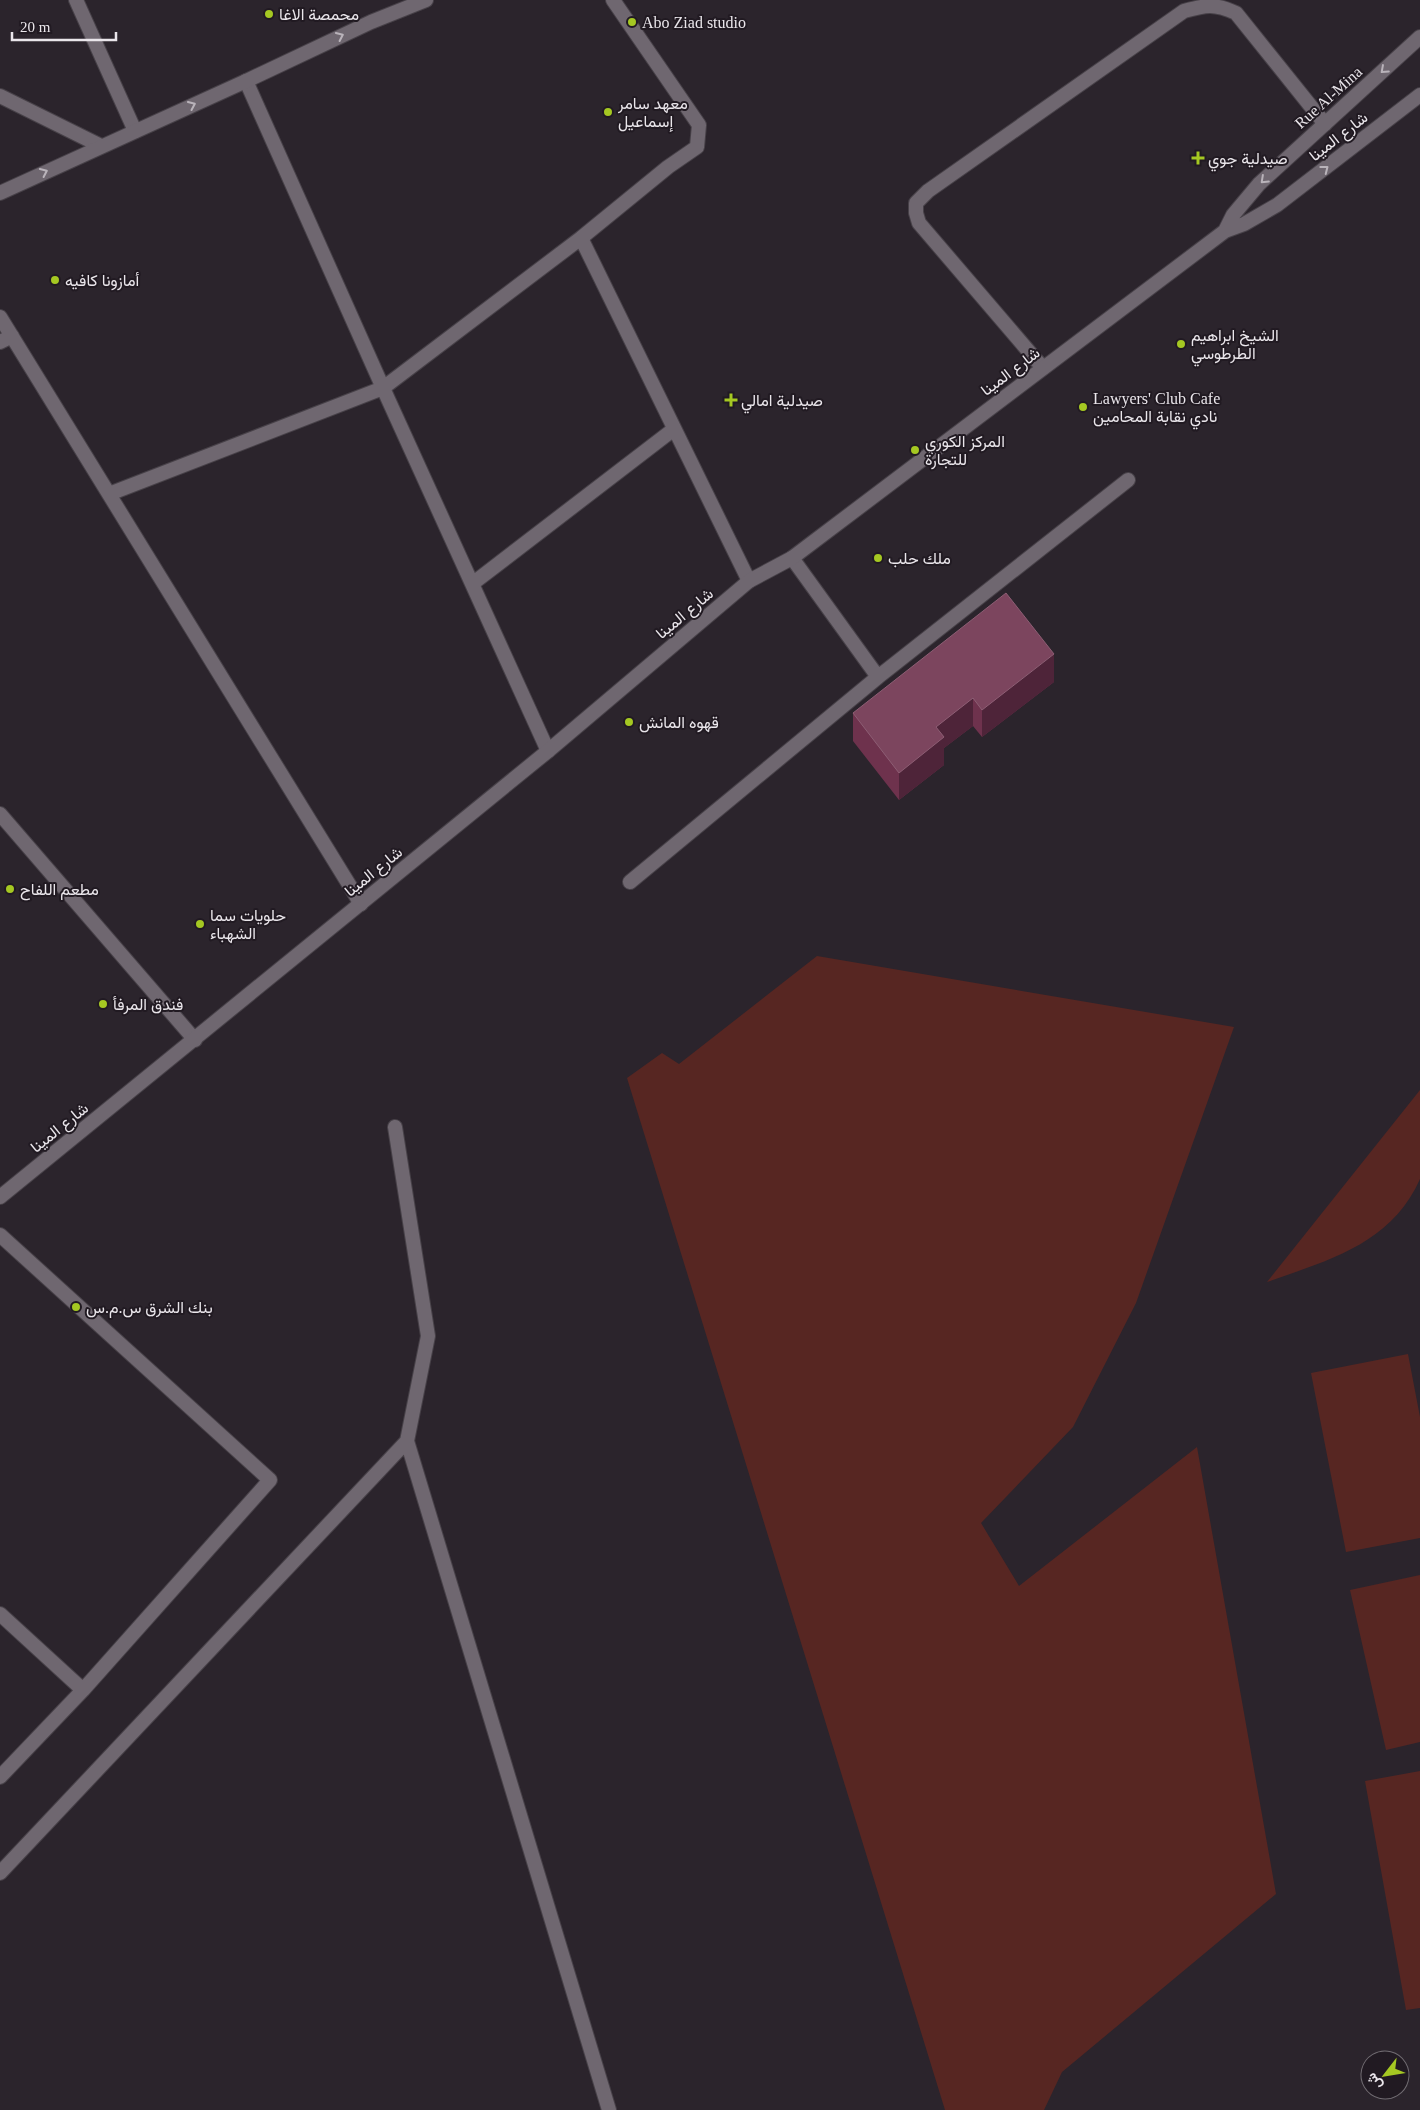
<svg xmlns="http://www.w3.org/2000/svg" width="1420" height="2110" font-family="'Times New Roman',Vazirmatn,serif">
  <rect width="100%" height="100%" fill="#2b242c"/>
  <path fill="#572622" d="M817,956L1234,1027L1136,1303L1073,1427L981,1523L1019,1586L1197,1447L1276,1894L1062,2072L1044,2110H945L627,1078L662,1053L679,1064Z
    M1420,1090V1179C1391,1244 1329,1260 1267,1282Z
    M1408,1354L1420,1417V1538L1346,1552L1311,1373Z
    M1420,1575V1742L1386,1750L1350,1590Z
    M1420,1771V2008L1406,2010L1365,1781Z"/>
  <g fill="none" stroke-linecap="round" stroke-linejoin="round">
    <defs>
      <path id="minor" d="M76,0L135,131
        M246,81L383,388L548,751
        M0,96L101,146
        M581,238L749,581
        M0,317L361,904
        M0,342L12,336
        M1043,368L919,223L916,213V203L928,191L1184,11C1206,5 1214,3 1236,13L1325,124
        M109,494L383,388L581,238L668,167L697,147L699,125L613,0
        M792,558L878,677
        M472,584L674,429
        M0,814L195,1040
        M630,882L878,677L1128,480
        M0,1235L270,1480L83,1690L0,1777
        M407,1441L609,2110
        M0,1614L83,1690
        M0,1873L407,1441L428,1336L395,1127"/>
      <path id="tertiary" d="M0,193L246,81L371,22L426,0
        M1225,231L1233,215L1259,184L1420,37
        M0,1197L548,751L749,581L792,558L1225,231L1244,224L1277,205L1420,95"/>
    </defs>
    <use href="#minor" stroke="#474148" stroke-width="16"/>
    <use href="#tertiary" stroke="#474148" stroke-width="16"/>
    <use href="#minor" stroke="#6f6770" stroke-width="14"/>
    <use href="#tertiary" stroke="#6f6770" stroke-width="14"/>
  </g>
  <path fill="#6e324d" d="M1054,682L982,737L973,726L944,748V765L899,800L853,741V713Z"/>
  <path fill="#4e2439" d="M1054,654V682L982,737V710Z
    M973,698V726L944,748V765L899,800V773L936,727Z"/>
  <path fill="#7c455e" stroke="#8d5e74" d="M1006,593L1054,654L982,710L973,698L936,727L944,737L899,773L853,713Z"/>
  <defs><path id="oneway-chevron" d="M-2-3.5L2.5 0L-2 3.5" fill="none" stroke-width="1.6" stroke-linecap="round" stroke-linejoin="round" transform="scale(1.25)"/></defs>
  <g stroke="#b9b3ba">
    <use href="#oneway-chevron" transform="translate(340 36) rotate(-25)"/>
    <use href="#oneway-chevron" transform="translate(1384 70) rotate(138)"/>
    <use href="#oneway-chevron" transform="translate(192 105) rotate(-24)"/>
    <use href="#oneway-chevron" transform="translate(1325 169) rotate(-38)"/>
    <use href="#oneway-chevron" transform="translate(44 172) rotate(-25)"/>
    <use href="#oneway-chevron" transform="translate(1264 180) rotate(137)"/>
  </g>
  <g fill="#a5c822" stroke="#211a22" stroke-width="2">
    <circle cx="269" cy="14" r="5"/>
    <circle cx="632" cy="22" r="5"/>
    <circle cx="608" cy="112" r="5"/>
    <path d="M1195.5 150.5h5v5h5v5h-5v5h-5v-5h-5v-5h5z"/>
    <circle cx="55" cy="280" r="5"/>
    <circle cx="1181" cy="344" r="5"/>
    <path d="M728.5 392.5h5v5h5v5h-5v5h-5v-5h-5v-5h5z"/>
    <circle cx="1083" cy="407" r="5"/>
    <circle cx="915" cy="450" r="5"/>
    <circle cx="878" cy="558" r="5"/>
    <circle cx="629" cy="722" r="5"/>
    <circle cx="10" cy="889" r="5"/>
    <circle cx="200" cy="924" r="5"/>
    <circle cx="103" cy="1004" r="5"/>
    <circle cx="76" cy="1307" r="5"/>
  </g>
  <g text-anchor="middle" stroke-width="4" stroke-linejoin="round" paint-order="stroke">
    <g font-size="16" fill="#eae6eb" stroke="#211a22" text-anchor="start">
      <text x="279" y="20">محمصة الاغا</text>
      <text x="642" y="28">Abo Ziad studio</text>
      <text x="618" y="109">معهد سامر<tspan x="618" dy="18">إسماعيل</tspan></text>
      <text x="1208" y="164">صيدلية جوي</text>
      <text x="65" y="286">أمازونا كافيه</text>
      <text x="1191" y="341">الشيخ ابراهيم<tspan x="1191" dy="18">الطرطوسي</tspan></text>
      <text x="1093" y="404">Lawyers' Club Cafe<tspan x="1093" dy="18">نادي نقابة المحامين</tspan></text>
      <text x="741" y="406">صيدلية امالي</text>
      <text x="925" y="447">المركز الكوري<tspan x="925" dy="18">للتجارة</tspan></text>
      <text x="888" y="564">ملك حلب</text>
      <text x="639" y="728">قهوه المانش</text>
      <text x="20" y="895">مطعم اللفاح</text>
      <text x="210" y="921">حلويات سما<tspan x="210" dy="18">الشهباء</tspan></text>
      <text x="113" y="1010">فندق المرفأ</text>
      <text x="86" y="1313">بنك الشرق س.م.س</text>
    </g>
    <g font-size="16" fill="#eae6eb" stroke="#211a22">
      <text transform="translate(1328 97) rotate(-42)" y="6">Rue Al-Mina</text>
      <text transform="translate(1338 136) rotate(-38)" y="6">شارع المينا</text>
      <text transform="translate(1010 371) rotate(-37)" y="6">شارع المينا</text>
      <text transform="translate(684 613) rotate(-40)" y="6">شارع المينا</text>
      <text transform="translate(373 871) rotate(-39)" y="6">شارع المينا</text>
      <text transform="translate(59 1127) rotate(-39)" y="6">شارع المينا</text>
    </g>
  </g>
  <g transform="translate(1385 2075) rotate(239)"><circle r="24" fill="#211a22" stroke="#716c72"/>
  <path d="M0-4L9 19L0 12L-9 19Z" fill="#a5c822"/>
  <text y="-8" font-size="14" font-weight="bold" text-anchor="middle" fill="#eae6eb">ش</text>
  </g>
  <path d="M12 32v8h104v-8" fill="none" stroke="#eae6eb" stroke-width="2.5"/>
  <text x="20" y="32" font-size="15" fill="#eae6eb" stroke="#211a22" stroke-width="4" paint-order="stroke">20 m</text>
</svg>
